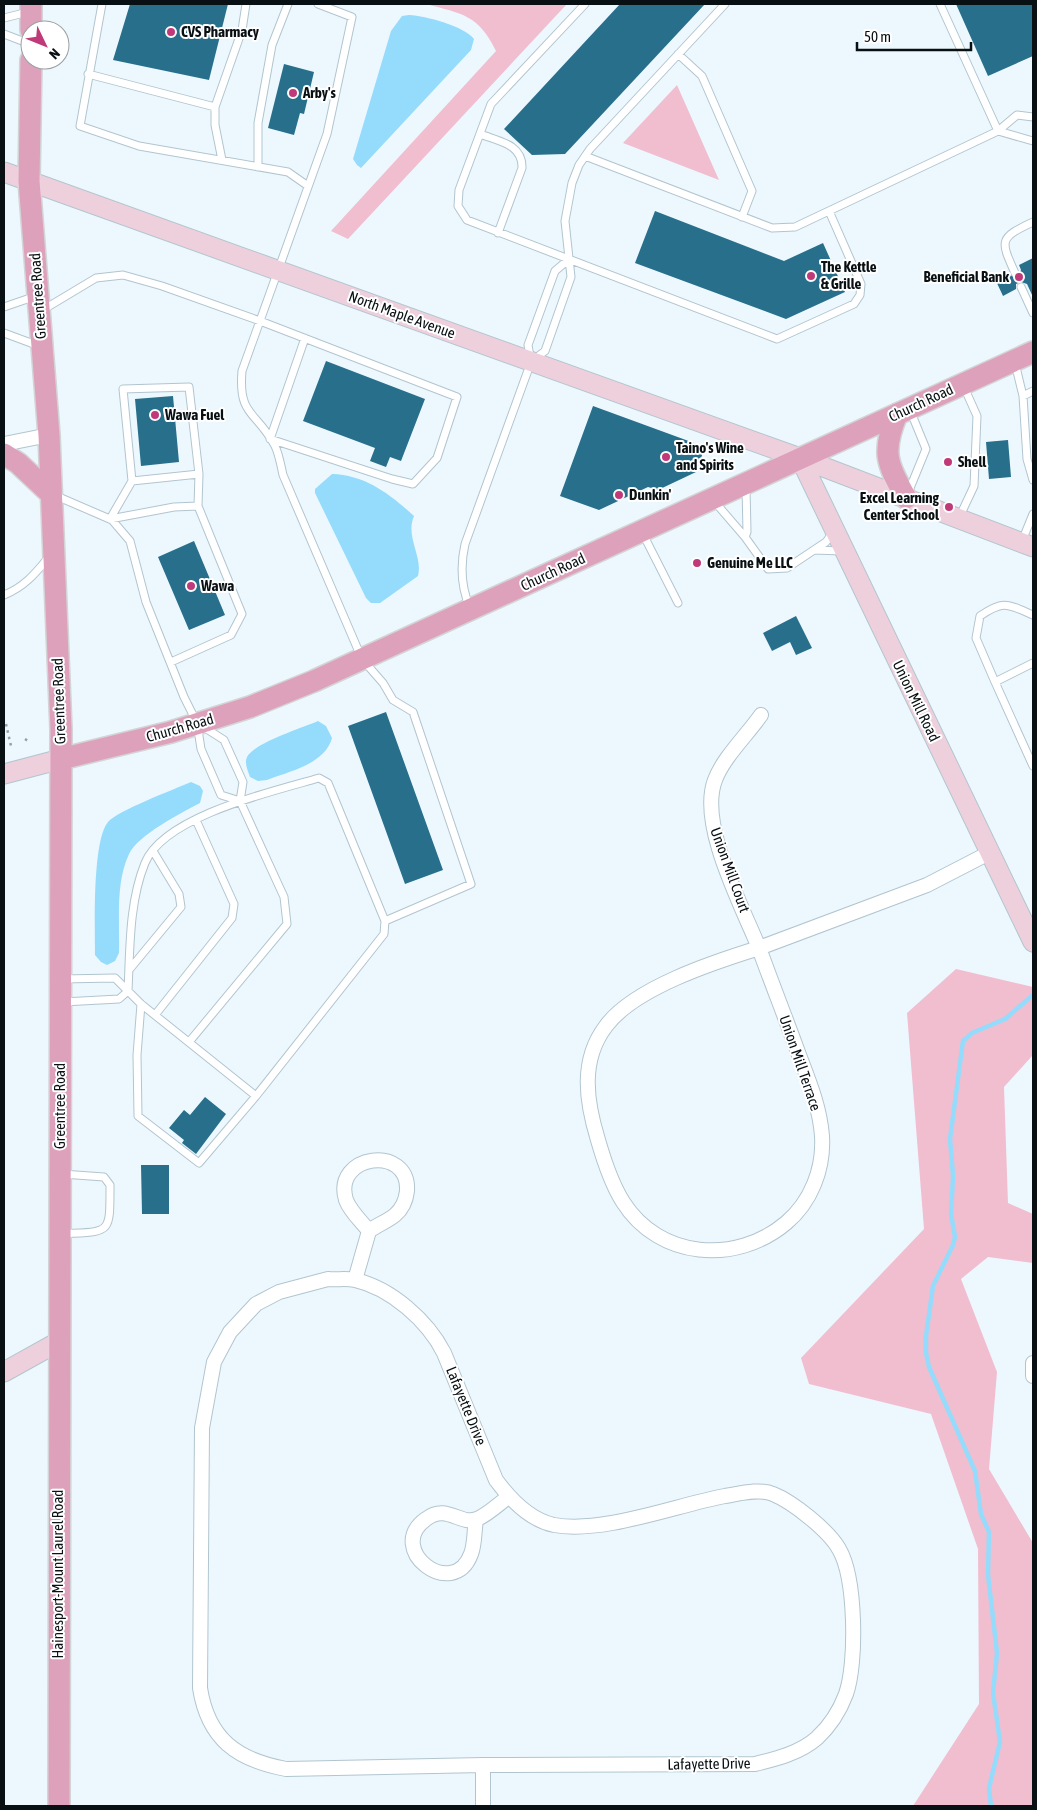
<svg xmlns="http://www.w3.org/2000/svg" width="1037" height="1810" font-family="'Asap Condensed',sans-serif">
  <rect width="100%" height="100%" fill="#ecf8fe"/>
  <path fill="#f1bed0" d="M426,4H567L348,239L331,231L496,51C478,14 462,14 426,4Z
    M677,85L719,180L623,143Z
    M956,969L1033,987V1055L1004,1087L1008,1203L1033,1214V1263L988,1257L961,1279L997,1372L989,1469L1033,1543V1806H913L979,1704L978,1549L931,1414L809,1384L801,1358L924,1229L907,1013Z"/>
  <path fill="#95dbfb" d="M409,15C426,16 464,26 474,39L471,50L361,168L357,165L353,159L391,31L402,16Z
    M332,474C366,475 391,495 414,516C405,537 423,556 418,576L380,603H371L366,598L315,493V489Z
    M318,721L326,726L332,738C325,764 290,771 267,780L258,781L250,777C248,771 244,763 247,757C254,743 302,728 318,721Z
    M191,782L200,786L203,791L200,803C181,813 138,835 129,854C115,884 120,921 119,953L115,961L107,965L101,962L95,955C95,928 92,841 108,822C117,811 175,789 191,782Z"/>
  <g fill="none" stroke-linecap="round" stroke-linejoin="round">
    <path stroke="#95dbfb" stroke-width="4.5" d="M991,1806L989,1788L1000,1742L993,1693L997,1653L988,1575L989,1532L981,1514L975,1471L929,1367L926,1353V1336L933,1286L953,1245L955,1237L951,1214L953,1176L950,1139L963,1041L972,1033L1005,1019L1033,995"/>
  </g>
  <path fill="#286f8c" d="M130,4H228L209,80L113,60Z
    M620,4H705L565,154L532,155L504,129Z
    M956,4H1033V56L988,76Z
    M284,64L314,72L304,114L300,113L294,135L268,128Z
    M655,211L784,261L823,243L845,292L786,319L635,263Z
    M1033,258V297L1027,284L1021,282L1016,284V289L1003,296L996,281L1010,275L1018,278L1021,270L1019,265Z
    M326,361L425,399L401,461L390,457L386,467L370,461L375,448L303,421Z
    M173,396L179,462L141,466L135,399Z
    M593,406L705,447L696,472L658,490L648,487L599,510L560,496Z
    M1008,440L1011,477L989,479L986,442Z
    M194,541L225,615L189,630L158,557Z
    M796,616L812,648L796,655L790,642L772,651L763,633Z
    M386,712L443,870L405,884L348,726Z
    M205,1097L226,1114L196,1154L182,1143L184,1140L169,1128L184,1110L190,1115Z
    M141,1165H169V1214H142Z"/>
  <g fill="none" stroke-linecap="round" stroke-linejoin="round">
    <defs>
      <path id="lane" d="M102,4L80,126L139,146L288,172L308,186
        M318,4L352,17L327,134L242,371C238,417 257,411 275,446C279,454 281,466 283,475L362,659L383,683L393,700L413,712L471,884L385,921
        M585,4L491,104L459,190L458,206L467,220L777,339L854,304L860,295L861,284L829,211
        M940,4L998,131L1033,141
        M4,18L28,12
        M4,34L30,44
        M678,54L702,76L752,191L742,217
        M88,74L215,107
        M480,134C498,141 523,144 522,168L498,233
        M585,156L772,228L795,227L998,131L1017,115L1033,117
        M222,160L215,125V107L242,30L246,4
        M258,167V123L272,45L288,4
        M1015,273C1000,240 999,238 1033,222
        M1021,287L1033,313
        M4,307L36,296
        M41,311L96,278L123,275L162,286L260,321L457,397L437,458L413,484L392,479L270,439L305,338
        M4,333L39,346
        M533,360L545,351L571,277L565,221L572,183L579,165L590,149L725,4
        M1015,363L1023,396L1027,459L1033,480
        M1023,396L1033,391
        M908,493L926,449L910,410
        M54,495L112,520L130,541L146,602L184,697L197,723L201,749L221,795L240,801
        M714,501L745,537L747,532L746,487
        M198,506L199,474
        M959,518L974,486L977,416L964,387
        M110,519L132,481L123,389L189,387L199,474L132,481
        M110,519L174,507L198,506L242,614L231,635L171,662
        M833,532L826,542L814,550L842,551
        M643,534L678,603
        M745,537L768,569L787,568L814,550
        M1022,541L1033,514
        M4,595C24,587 35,574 48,558
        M470,608C461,587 460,566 465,544L531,362L528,345L555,271L568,260
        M1033,615C1007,604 1004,600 980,616L976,638L995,682L1033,663
        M995,682L1033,766
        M129,970L181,907L179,894L153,851
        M62,979L115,978L141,1004L256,1096
        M63,1002L119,999L128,991C130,949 129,902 145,863C164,816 274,791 319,778L328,783L385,921L384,934L256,1096L199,1163L138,1116L137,1055L141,1004
        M155,1015L232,918L234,904L196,820
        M189,1042L287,924L284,897L240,801L243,782L224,740L202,726
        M61,1234C111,1231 110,1236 110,1185L104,1177L62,1174"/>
      <path id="street" d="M4,444L49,435
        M761,715C747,735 723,758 715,780C698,824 742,906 759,948L927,885L989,853
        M759,948C772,984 786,1019 799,1055C809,1081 820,1108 822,1136C824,1169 811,1202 786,1223C736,1265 659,1259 623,1202C611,1183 604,1161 598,1140C586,1101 580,1060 606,1026C634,988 714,962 759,948Z
        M328,1279C336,1280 346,1278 355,1280C391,1288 428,1321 444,1353L496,1480C510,1499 530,1520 554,1525C603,1534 676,1505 725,1496C738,1494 760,1488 773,1494C793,1502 829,1531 839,1549C856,1578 857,1663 846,1694C840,1710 830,1726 817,1738C800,1753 776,1759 755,1764L483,1765L286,1769C237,1760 208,1739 200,1688L202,1428L214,1362L230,1332L256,1304L279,1292Z
        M355,1280L369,1231C361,1221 350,1211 346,1200C332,1154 410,1144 407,1191C406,1200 402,1209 395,1215C388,1221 377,1225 369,1231
        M1033,1363V1376
        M476,1520C474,1531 475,1544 471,1554C453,1602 384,1549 426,1519C447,1503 460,1526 477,1519C487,1515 499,1504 508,1497
        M483,1806V1765"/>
      <path id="secondary" d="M4,172L800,458L1033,547
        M800,458L1033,942
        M4,774L61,759
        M4,1372L58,1342"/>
      <path id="primary" d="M31,30V4
        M31,60L29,181L49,435L61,729L59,1806
        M897,414C881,453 887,463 906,498
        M4,454L18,463L51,494
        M61,759L171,732L250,707L314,681L1033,352"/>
    </defs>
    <use href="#lane" stroke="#b2c5cf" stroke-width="9"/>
    <use href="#street" stroke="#b2c5cf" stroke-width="16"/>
    <use href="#secondary" stroke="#b2c5cf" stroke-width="21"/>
    <use href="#primary" stroke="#d3d4d5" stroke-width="24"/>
    <path stroke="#96a0a5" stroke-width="2.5" stroke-dasharray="2.5 4" stroke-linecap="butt" d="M6,724L11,746
      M25,739L28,741"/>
    <use href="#lane" stroke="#fff" stroke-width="7"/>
    <use href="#street" stroke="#fff" stroke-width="14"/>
    <use href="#secondary" stroke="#eed0dd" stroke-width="19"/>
    <use href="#primary" stroke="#dea1bb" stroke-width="21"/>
  </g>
  <g fill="#c03979" stroke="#fff" stroke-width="2">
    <circle cx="171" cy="32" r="5"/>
    <circle cx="293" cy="93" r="5"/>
    <circle cx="811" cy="276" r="5"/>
    <circle cx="1019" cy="277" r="5"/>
    <circle cx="155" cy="415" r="5"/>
    <circle cx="666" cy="457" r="5"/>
    <circle cx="948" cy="462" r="5"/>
    <circle cx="619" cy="495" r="5"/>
    <circle cx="949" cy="507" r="5"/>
    <circle cx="697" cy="563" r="5"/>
    <circle cx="191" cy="586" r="5"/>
  </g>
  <g text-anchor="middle" stroke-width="4" stroke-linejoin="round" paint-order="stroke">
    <g font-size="15" font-weight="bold" fill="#091013" stroke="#fff" text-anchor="start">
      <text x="181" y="37">CVS Pharmacy</text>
      <text x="303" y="98">Arby's</text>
      <text x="821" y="272">The Kettle<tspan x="821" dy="17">&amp; Grille</tspan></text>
      <text x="1009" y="282" text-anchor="end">Beneficial Bank</text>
      <text x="165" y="420">Wawa Fuel</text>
      <text x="676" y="453">Taino's Wine<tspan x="676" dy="17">and Spirits</tspan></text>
      <text x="958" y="467">Shell</text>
      <text x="629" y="500">Dunkin'</text>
      <text x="939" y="503" text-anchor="end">Excel Learning<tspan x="939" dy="17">Center School</tspan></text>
      <text x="707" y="568">Genuine Me LLC</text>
      <text x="201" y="591">Wawa</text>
    </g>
    <g font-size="15" fill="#091013" stroke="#fff">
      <text transform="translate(38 296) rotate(-94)" y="5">Greentree Road</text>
      <text transform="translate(402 315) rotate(20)" y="5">North Maple Avenue</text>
      <text transform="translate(921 403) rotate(-25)" y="5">Church Road</text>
      <text transform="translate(553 572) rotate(-25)" y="5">Church Road</text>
      <text transform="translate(59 701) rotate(-92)" y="5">Greentree Road</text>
      <text transform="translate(916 701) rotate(64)" y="5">Union Mill Road</text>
      <text transform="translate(180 728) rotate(-16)" y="5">Church Road</text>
      <text transform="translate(730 870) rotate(70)" y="5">Union Mill Court</text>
      <text transform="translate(800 1063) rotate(71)" y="5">Union Mill Terrace</text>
      <text transform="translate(60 1106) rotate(-90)" y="5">Greentree Road</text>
      <text transform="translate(466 1406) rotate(68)" y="5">Lafayette Drive</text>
      <text transform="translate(58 1574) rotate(-90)" y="5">Hainesport-Mount Laurel Road</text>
      <text transform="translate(709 1764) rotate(-1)" y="5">Lafayette Drive</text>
    </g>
  </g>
  <rect width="1037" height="1810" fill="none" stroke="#091013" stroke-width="10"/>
  <g transform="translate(45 45) rotate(133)"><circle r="24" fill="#ffffff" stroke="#9d9fa1"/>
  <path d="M0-4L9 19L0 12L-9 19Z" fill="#c03979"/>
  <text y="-8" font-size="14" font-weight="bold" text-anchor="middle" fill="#091013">N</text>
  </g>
  <path d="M857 42v8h114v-8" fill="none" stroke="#091013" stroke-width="2.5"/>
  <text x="864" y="42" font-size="15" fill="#091013" stroke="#ffffff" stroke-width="4" paint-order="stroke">50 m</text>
</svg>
